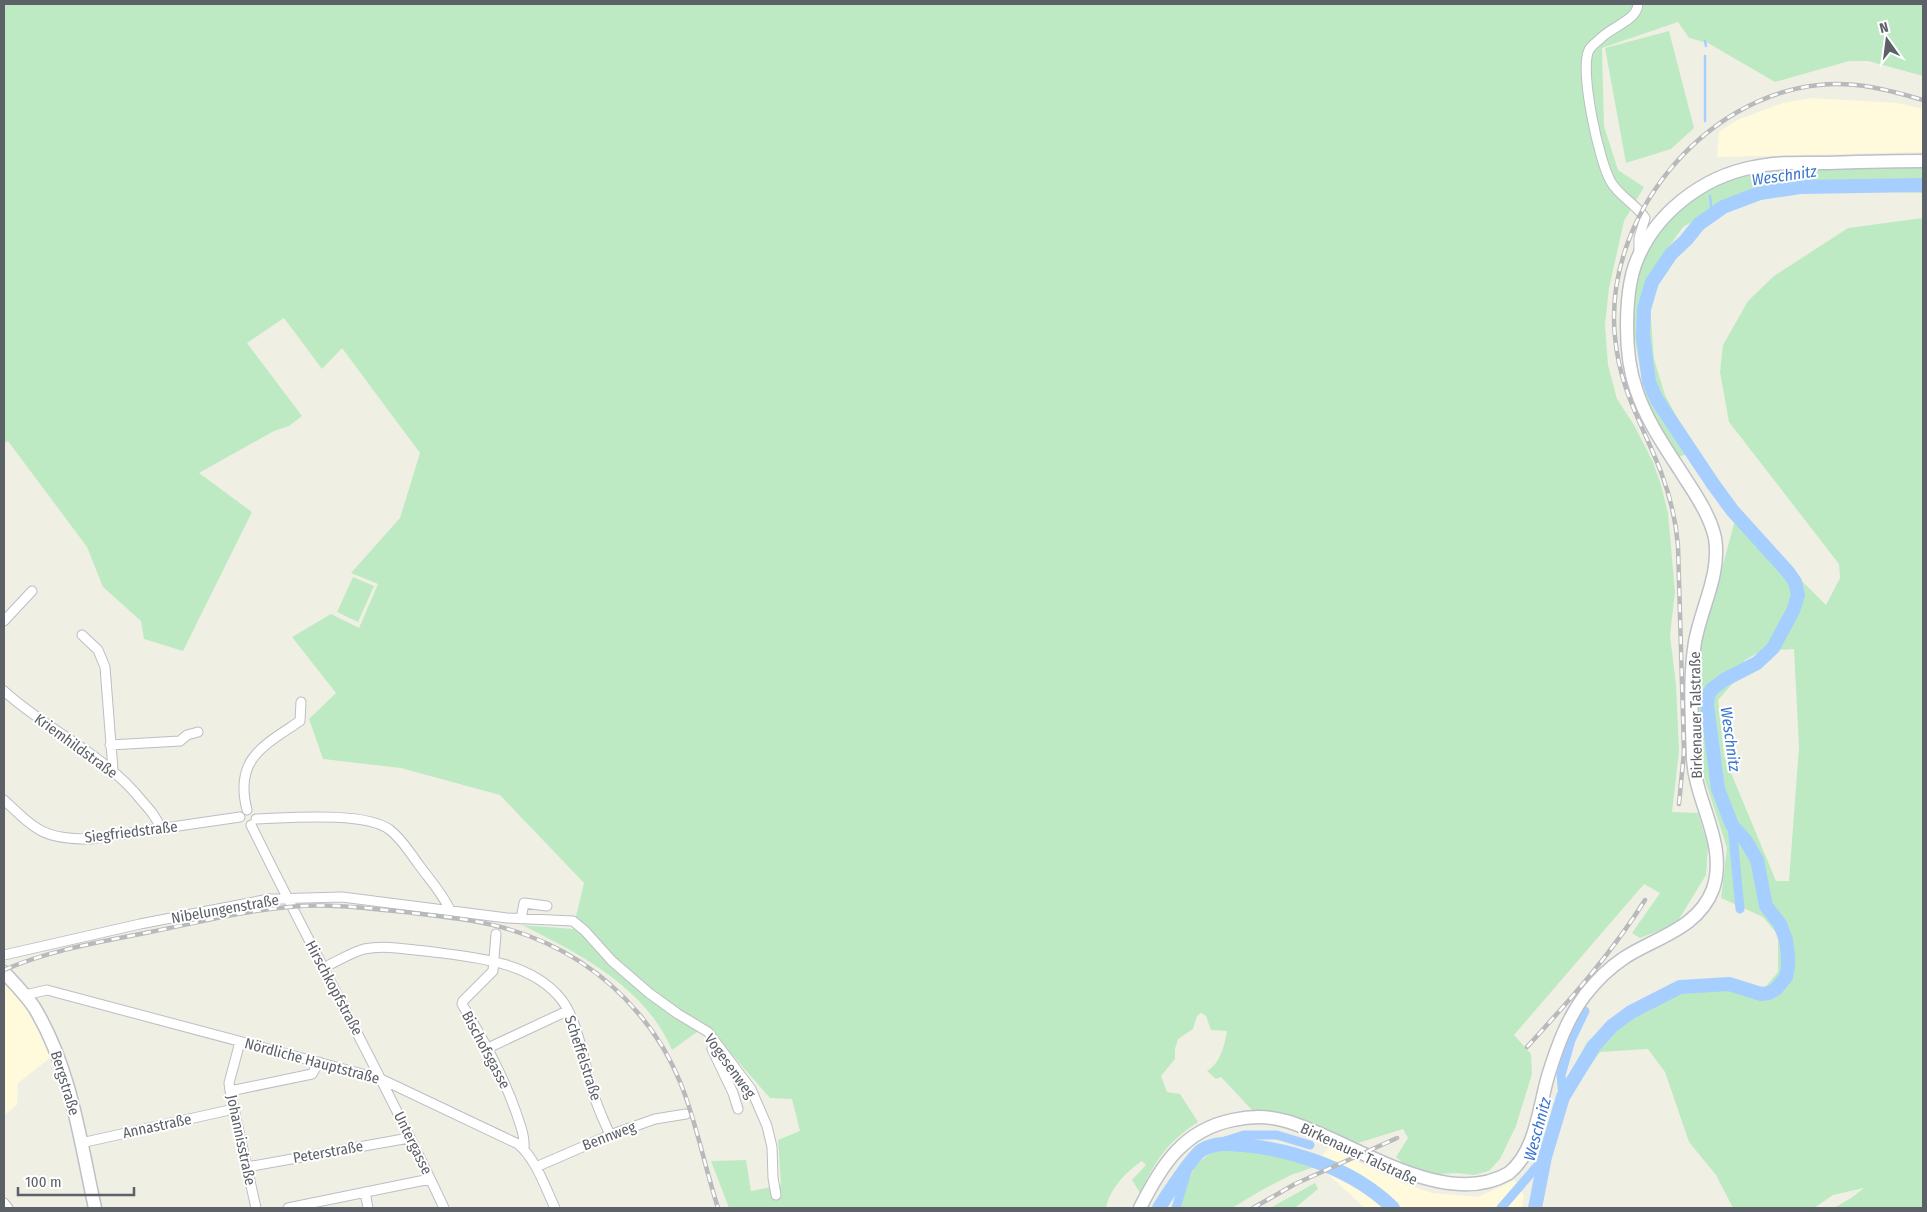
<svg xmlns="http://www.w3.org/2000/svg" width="1927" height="1212" font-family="'Fira Sans Condensed',sans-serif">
  <rect width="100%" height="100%" fill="#f0efe4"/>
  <path fill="#fffadb" d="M1811,98L1898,103L1923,109V152L1717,157L1719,132L1737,120L1783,103Z
    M4,980L38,1024L50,1058L18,1083L17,1105L4,1115Z
    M1329,1148L1405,1184L1432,1193L1478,1197L1515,1180L1524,1196L1522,1207V1208H1365L1315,1162Z"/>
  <path fill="#beeac3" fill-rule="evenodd" d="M4,4H1923V76L1868,61H1849L1775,82L1708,43L1689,38L1678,22L1602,48L1604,126L1618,170L1644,187L1624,221L1609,288L1605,325L1608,365L1617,399L1634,425L1653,462L1661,485L1668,513L1675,592L1670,635L1676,685L1679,751L1672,812L1698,813L1708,846L1706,875L1676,924L1640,938L1632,933L1660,893L1644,884L1514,1035L1531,1054L1532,1074L1516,1126L1500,1159L1489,1171L1474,1175L1458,1173L1416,1175L1396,1157L1408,1138L1403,1129L1358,1143C1323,1128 1291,1112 1252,1110L1221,1077L1216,1079L1207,1071C1220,1064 1225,1044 1227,1031L1211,1030L1206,1016L1201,1013L1197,1016L1193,1029L1178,1039L1175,1049V1059L1161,1076L1167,1092L1180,1094L1198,1122C1167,1142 1156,1160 1140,1193L1132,1180L1146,1165L1142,1161C1126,1172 1110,1188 1106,1208H729L711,1161L746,1160L751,1191L781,1185L778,1140L800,1131L792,1099L770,1098L734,1057L701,1029L672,1050C645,987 580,954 522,925L573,929L584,883L500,795L401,768L323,759L309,719L336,693L292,637L331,614L359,628L378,584L351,573L400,518L420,453L342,348L322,369L284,318L247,343L302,416L289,426L274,431L199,473L252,512L183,651L144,639L141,621L103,587L87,547L8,441L4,443Z
    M1669,31L1694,128L1671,149L1626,163L1605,48Z
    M1923,166V193L1798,188L1751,196L1717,207L1683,227L1664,254L1653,286L1650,306L1654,359L1665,395L1695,452L1678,457L1655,418L1645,394L1631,321L1632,302L1646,251L1666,224L1692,201L1716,185L1752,173L1786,169Z
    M1923,218V1208H1834L1851,1198L1864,1188L1833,1195L1814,1208H1733L1716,1175L1689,1142L1665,1072L1648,1049L1600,1052L1568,1097L1573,1068L1587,1042L1633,1005L1677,986L1720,985L1763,990L1778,972V935L1763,917L1721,898L1727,848L1704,777L1699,751L1698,662L1703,632L1715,595L1736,516L1826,605L1840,578L1839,564L1729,422L1720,372L1723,345L1748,301L1774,276L1848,228ZM1794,649L1799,747L1789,881H1776L1724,756L1718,700L1733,683L1745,660L1761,651Z
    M353,577L374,586L358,622L337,612Z
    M1214,1150L1268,1152L1317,1166L1291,1175L1262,1190L1232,1208H1174L1196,1165Z
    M1315,1183L1318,1189L1295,1208H1270Z"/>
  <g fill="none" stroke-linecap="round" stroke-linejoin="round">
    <path stroke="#a6cfff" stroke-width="2.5" d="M1705,41L1706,46
      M1705,121V56
      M1710,196L1712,214"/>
    <path stroke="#a6cfff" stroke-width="9" d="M1732,825L1740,909
      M1563,1097L1561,1075L1571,1040L1585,1011
      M1218,1143L1244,1135H1277L1310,1145
      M1176,1208L1189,1165
      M1501,1208L1545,1157"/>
    <path stroke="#a6cfff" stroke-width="14" d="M1159,1208C1165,1198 1194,1154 1202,1150C1216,1142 1228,1144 1243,1145C1296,1150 1354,1170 1393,1208
      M1535,1208L1545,1157L1563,1097L1594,1046L1612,1026L1631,1012L1680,987L1729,984L1761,994L1769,993L1776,989L1786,977L1788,967V956L1786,940L1780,924L1766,906L1757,860L1746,841L1732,825L1718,789L1707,705L1708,695L1712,689L1724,680L1757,663L1773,648L1793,611L1798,595L1795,582L1788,572L1732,510L1713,484L1657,400L1649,382L1643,336L1644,309L1652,282L1671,254L1686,240L1699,224L1723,207L1760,193L1800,187L1923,185"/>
    <defs>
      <path id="minor" d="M1638,4C1637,21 1610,27 1600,39C1597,42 1591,46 1589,50C1579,70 1599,162 1611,182C1619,196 1636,204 1645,218L1639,238V252
        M4,621L32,591
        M82,635L98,650L105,667L113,770
        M4,691C48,731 105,754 142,801C150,810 157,818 161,829
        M110,745L180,741L187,735L198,732
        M4,800C36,830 43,839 89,839L240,817
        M247,810C234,759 263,746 300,721L301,702
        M256,819C288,818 365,811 390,830C402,839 410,853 419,865C430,880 442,893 450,910
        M251,825C314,954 384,1079 444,1208
        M521,919L524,903L547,906
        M496,934L493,971L463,1001L462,1004C483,1039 502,1073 516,1112C520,1125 525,1135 524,1149
        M4,955L140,924L269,899L342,897L507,918L573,921L585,931L612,961L649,993L678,1014L708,1032L751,1089L767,1126L772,1147L773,1178L776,1195
        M323,968C336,962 350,953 364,949C384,945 405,949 425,951C470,957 530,960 561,999C579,1022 584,1065 593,1092C597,1107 604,1121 610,1135
        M25,995L47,990L381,1079L518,1144C536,1159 545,1187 555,1208
        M240,1042L229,1083L230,1091L256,1208
        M715,1043L712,1049L733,1093L738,1109
        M488,1048L567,1011
        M230,1091L312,1074L319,1062
        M81,1143L234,1109
        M247,1167L409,1138
        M536,1167L610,1135L655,1119L686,1114
        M365,1192L368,1208
        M4,1203L8,1208
        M288,1208L430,1179"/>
      <path id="secondary" d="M4,972C14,983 25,994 34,1007C71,1068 80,1140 95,1208
        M1140,1208C1161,1166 1183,1130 1233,1120C1251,1116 1269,1116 1286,1121C1350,1139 1443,1212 1509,1173C1536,1151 1539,1107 1548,1076C1557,1047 1567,1019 1585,995C1596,981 1609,968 1624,958C1656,937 1698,929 1713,889C1728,844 1695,802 1693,758C1692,722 1689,677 1695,642C1701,608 1721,574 1715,538C1710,515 1695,494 1683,475C1665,447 1646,420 1636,389C1629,369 1627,348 1627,327C1627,306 1628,285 1635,265C1653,215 1701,177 1754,167C1777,162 1801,163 1825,163C1858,162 1890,161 1923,161"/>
    </defs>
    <use href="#minor" stroke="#bcbec5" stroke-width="11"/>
    <use href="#secondary" stroke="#bdc0c7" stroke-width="15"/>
    <use href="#minor" stroke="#fff" stroke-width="9"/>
    <use href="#secondary" stroke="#fff" stroke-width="12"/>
    <defs>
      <path id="rail" d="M1679,804L1684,752L1678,546C1676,520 1670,496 1661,472C1642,423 1620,391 1615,337C1603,220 1701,97 1819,85C1855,81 1889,90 1923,100
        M4,970C50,950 100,942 150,932C196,923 242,911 289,907C328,903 366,908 405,912C435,916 467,918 497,926C552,940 601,969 638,1013C690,1073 695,1136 718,1208
        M1527,1047C1569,1001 1612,953 1645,900
        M1253,1208L1295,1184L1397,1138"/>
    </defs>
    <use href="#rail" stroke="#b8b9ba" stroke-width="4.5"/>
    <use href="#rail" stroke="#fff" stroke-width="2.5" stroke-dasharray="8" stroke-linecap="butt"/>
  </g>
  <g text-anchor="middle" stroke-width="4" stroke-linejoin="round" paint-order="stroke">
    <g font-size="15" fill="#5c6067" stroke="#fff">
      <text transform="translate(1696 715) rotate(-91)" y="5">Birkenauer Talstraße</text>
      <text transform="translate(76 746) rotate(36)" y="5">Kriemhildstraße</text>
      <text transform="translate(131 832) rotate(-7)" y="5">Siegfriedstraße</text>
      <text transform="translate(225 909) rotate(-10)" y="5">Nibelungenstraße</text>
      <text transform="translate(334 988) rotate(62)" y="5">Hirschkopfstraße</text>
      <text transform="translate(486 1050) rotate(62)" y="5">Bischofsgasse</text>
      <text transform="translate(583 1058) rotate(72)" y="5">Scheffelstraße</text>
      <text transform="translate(312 1061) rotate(15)" y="5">Nördliche Hauptstraße</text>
      <text transform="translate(730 1066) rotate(54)" y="5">Vogesenweg</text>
      <text transform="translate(65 1083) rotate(73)" y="5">Bergstraße</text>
      <text transform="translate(157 1126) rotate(-12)" y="5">Annastraße</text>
      <text transform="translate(609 1136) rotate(-21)" y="5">Bennweg</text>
      <text transform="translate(241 1140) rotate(78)" y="5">Johannisstraße</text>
      <text transform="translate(413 1143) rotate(64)" y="5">Untergasse</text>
      <text transform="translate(328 1152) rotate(-10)" y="5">Peterstraße</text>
      <text transform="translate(1359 1154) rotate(25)" y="5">Birkenauer Talstraße</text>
    </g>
    <g font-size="16" font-style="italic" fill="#3b75d0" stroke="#fff">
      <text transform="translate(1784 175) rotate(-8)" y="6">Weschnitz</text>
      <text transform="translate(1731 739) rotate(82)" y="6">Weschnitz</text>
      <text transform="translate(1537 1129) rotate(-75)" y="6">Weschnitz</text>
    </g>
  </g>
  <rect width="1927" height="1212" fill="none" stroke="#5c6067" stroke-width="10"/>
  <g transform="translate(1887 40) rotate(346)" stroke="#ffffff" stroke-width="4" paint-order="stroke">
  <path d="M0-4L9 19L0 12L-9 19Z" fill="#5c6067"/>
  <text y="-8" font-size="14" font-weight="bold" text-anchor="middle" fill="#5c6067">N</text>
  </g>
  <path d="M18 1187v8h116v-8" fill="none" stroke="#5c6067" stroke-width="2.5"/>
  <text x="25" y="1187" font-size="15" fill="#5c6067" stroke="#ffffff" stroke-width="4" paint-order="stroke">100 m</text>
</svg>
